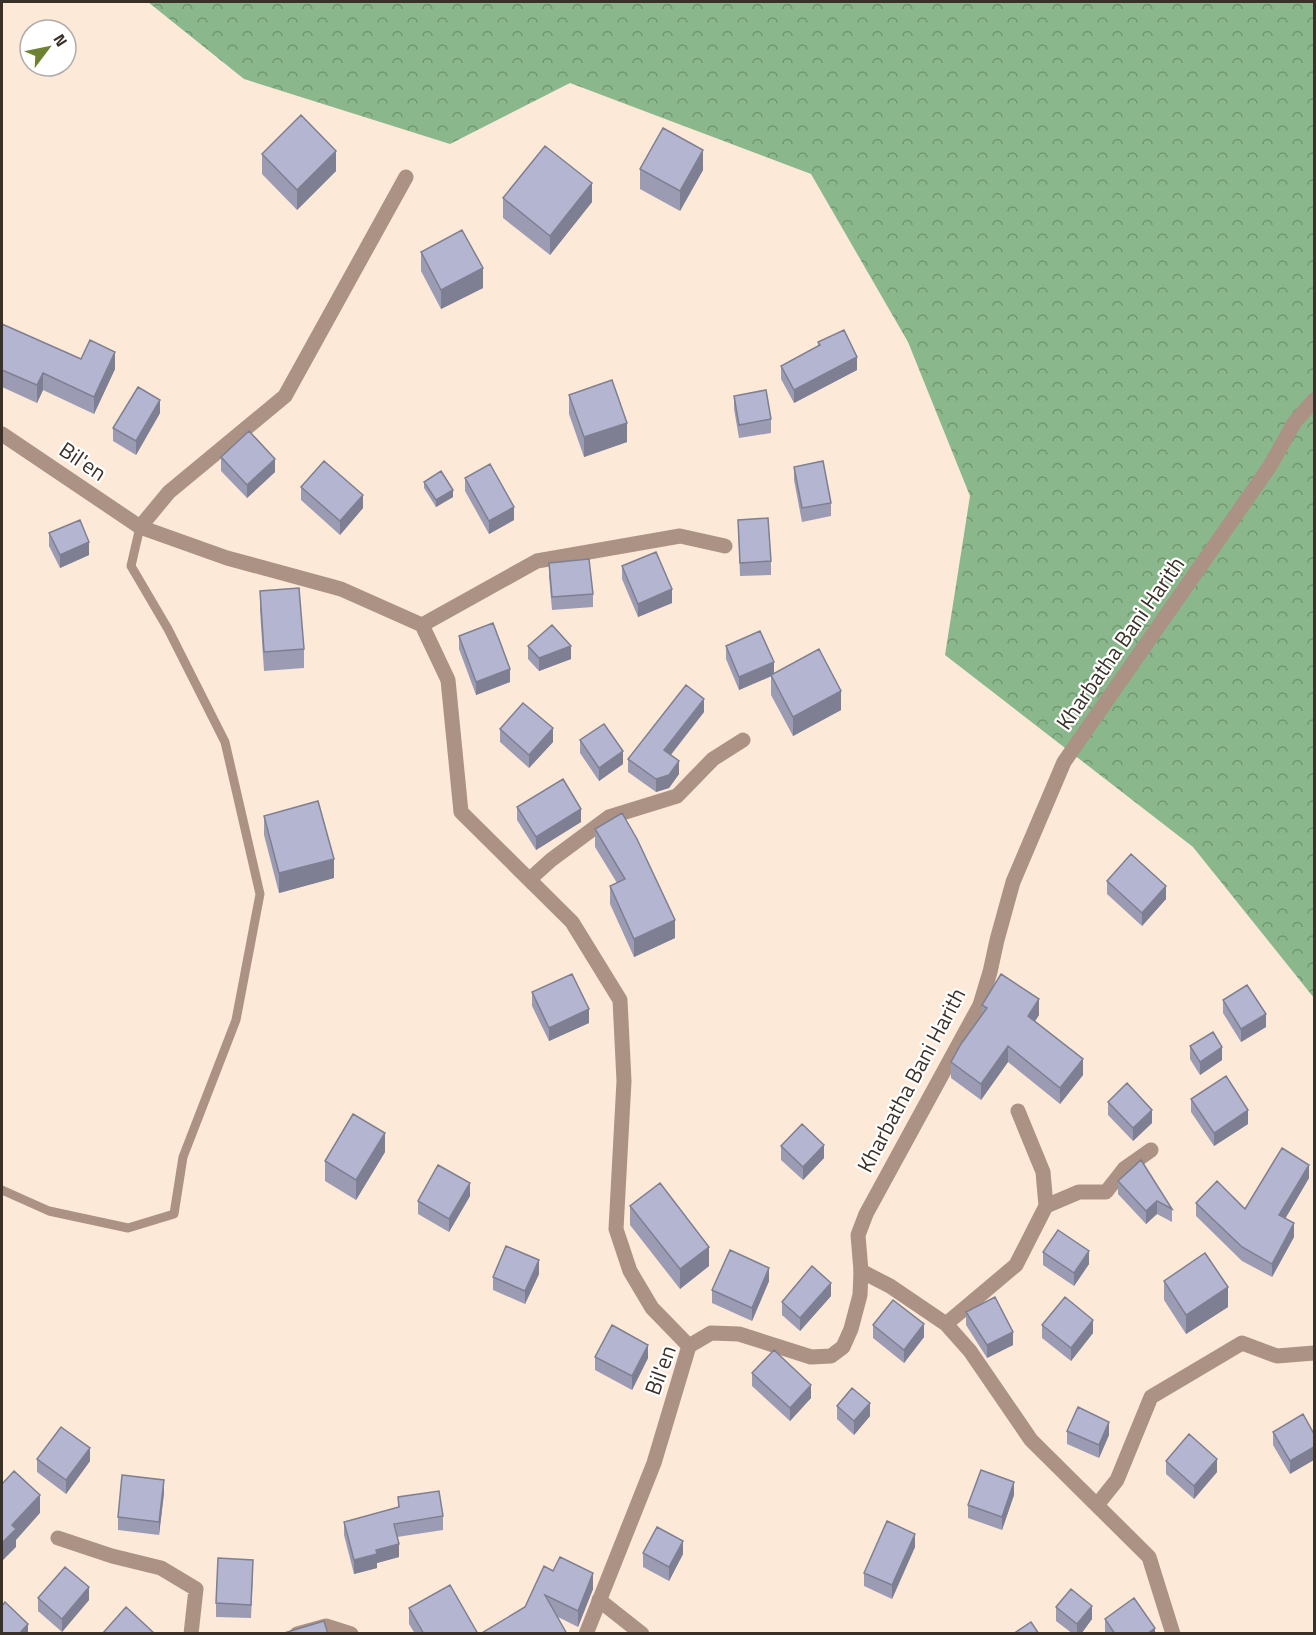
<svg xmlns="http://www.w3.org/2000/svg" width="1316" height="1635" font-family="'Titillium Web',sans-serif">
  <defs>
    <pattern id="forest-crowns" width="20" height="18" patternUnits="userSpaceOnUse" patternTransform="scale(1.5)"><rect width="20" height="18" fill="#8ab88c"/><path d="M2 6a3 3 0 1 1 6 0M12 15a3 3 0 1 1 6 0" fill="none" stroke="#729672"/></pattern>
  </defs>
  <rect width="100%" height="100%" fill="#fde9d8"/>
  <path fill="url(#forest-crowns)" d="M148,2H1314V998L1193,847L945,655L970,496L908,342L811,174L570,83L450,144L244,79Z"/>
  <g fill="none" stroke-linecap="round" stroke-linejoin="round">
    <path stroke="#ab9284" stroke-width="9" d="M2,1190L49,1211L128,1228L174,1214L183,1157L236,1020L260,894L225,742L168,629L131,566L140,527"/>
    <path stroke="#ab9284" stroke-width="15" d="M406,177L285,396L169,492L140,527L227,558L341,589L422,625L448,680L461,812L572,922L620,1000L624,1081L616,1229L630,1271L652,1308L689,1346
      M2,434L140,527
      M422,625L537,561L680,536L725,546
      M530,879L551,860L609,817L677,796L713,759L743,740
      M1046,1206L1079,1192H1106L1124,1169L1151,1150
      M861,1271L890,1286L946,1324L970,1351L1031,1440L1149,1557L1173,1634
      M946,1324L1016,1265L1046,1206L1043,1172L1018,1111
      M1097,1505L1117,1480L1151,1397L1242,1343L1277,1356L1314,1353
      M58,1538L112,1556L161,1568L196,1589L191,1634
      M599,1600L642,1634
      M297,1634L326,1626L351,1634"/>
    <path stroke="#ab9284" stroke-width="15" d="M586,1634L654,1463L689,1346L711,1333L739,1334L811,1357L831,1356L843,1347L851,1329L860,1295L861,1271L858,1235L866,1214L980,1005L990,972L997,940L1013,882L1064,762L1270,466L1294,423L1314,400"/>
  </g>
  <path fill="#9b9cb4" d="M262,154L336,171L297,210L262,174Z
    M640,169L703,170L680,211L640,189Z
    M503,198L592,202L550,255L503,218Z
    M421,252L483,288L441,309L421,271Z
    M2,324L81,359L115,369L94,414L43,390L37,403L2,387Z
    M818,342L857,370L794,403L781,379V366L818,346Z
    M569,395L627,442L584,457L569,414Z
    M734,396L771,419V433L739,438L734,409Z
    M160,413L136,455L113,441V428Z
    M221,457L275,472L247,498L221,471Z
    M794,467L831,503V516L802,522L794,480Z
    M465,478L514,520L489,534L465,491Z
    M424,482L453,497L436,507L424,488Z
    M301,487L363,508L340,535L301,500Z
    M738,520L771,561V575L740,576Z
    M49,533L89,555L60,568L49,546Z
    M549,563L593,594V607L552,610L549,576Z
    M622,566L672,603L638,617L622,579Z
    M260,591L304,649V668L264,671L260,610Z
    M459,636L510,682L476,695L459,649Z
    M528,646L571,659L539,671L528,659Z
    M726,646L774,674L841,710L793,736L771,695V676L739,690L726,659Z
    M704,712L671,755L679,774L669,788L656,792L628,772V759Z
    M500,729L553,742L529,768L500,742Z
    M580,740L623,764L599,781L580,753Z
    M517,807L581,822L536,850L517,820Z
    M264,816L334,878L279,893L264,835Z
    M595,829L675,938L634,957L610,904V886L617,883L595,847Z
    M1107,881L1166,899L1142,926L1107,894Z
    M532,992L589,1023L549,1041L532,1006Z
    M1223,1000L1266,1027L1241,1042L1223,1013Z
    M982,1005L1039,1015L1035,1021L1083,1075L1060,1104L1008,1062L981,1100L951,1078V1062L982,1014Z
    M1190,1046L1222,1060L1200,1075L1190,1059Z
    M1191,1099L1248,1124L1214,1146L1191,1112Z
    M1108,1102L1152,1123L1133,1141L1108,1115Z
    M781,1146L824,1158L803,1180L781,1160Z
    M385,1152L356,1200L325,1181V1161Z
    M1309,1178L1285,1219L1294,1237L1272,1277L1242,1261L1196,1216V1203L1245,1209Z
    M1118,1181L1172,1209V1222L1157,1214L1146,1224L1118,1194Z
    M470,1196L449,1232L418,1214V1201Z
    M630,1206L709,1266L680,1289L630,1225Z
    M1043,1252L1089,1264L1074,1286L1043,1265Z
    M539,1274L525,1304L493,1290V1277Z
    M769,1281L752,1321L712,1303V1290Z
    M1164,1281L1228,1307L1186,1334L1164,1300Z
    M831,1296L800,1331L782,1315V1302Z
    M966,1312L1013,1345L987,1358L966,1325Z
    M873,1325L924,1337L904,1363L873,1338Z
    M1042,1325L1093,1333L1071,1361L1042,1338Z
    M595,1357L648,1358L632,1390L595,1370Z
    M752,1373L811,1398L790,1421L752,1386Z
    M837,1406L870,1416L854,1435L837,1419Z
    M1303,1414L1290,1474L1273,1445V1432Z
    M1067,1431L1109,1435L1099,1458L1067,1444Z
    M37,1459L90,1461L66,1494L37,1472Z
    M1166,1461L1217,1472L1194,1499L1166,1474Z
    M164,1493L159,1535L118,1530V1517Z
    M1014,1495L1002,1530L968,1518V1505Z
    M398,1497L443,1516V1530L397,1537L399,1557L377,1563V1568L354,1574L344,1535V1522L398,1507Z
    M915,1547L892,1599L864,1586V1573Z
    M643,1553L683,1554L669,1581L643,1567Z
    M544,1566L593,1589L578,1627L558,1617L525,1607Z
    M253,1573L251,1618L216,1617V1603Z
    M38,1598L89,1600L62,1632L38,1611Z
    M1056,1607L1092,1619L1081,1634H1073L1056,1621Z
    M409,1608L478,1634H415L409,1624Z
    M1105,1619L1155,1634H1106L1105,1632Z"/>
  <path fill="#7e7f92" d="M703,150V170L680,211V191Z
    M336,151V171L297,210V190Z
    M592,183V202L550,255V236Z
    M483,268V288L441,309V290Z
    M115,352V369L94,414V397Z
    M857,357V370L794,403V390Z
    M43,373V390L37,403V385Z
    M160,400V413L136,455V441Z
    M627,423V442L584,457V437Z
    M275,459V472L247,498V485Z
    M453,490V497L436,507V500Z
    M363,495V508L340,535V521Z
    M514,507V520L489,534V521Z
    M89,542V555L60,568V555Z
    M672,589V603L638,617V604Z
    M571,646V659L539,671V658Z
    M774,662V675L739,690V677Z
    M510,669V682L476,695V682Z
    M841,691V710L793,736V717Z
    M704,699V712L664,763V750Z
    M553,728V742L529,768V755Z
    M623,751V764L599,781V768Z
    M679,761V774L669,788L656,792V779Z
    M581,809V822L536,850V837Z
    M334,859V878L279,893V873Z
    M1166,886V899L1142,926V913Z
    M675,920V938L634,957V939Z
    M1039,999V1015L1028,1032V1016Z
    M589,1009V1023L549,1041V1028Z
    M1266,1014V1027L1241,1042V1029Z
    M1008,1046V1062L981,1100V1084Z
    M1222,1047V1060L1200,1075V1062Z
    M1083,1059V1075L1060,1104V1088Z
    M1152,1110V1123L1133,1141V1128Z
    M1248,1110V1124L1214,1146V1133Z
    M385,1133V1152L356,1200V1180Z
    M824,1145V1158L803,1180V1167Z
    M1309,1165V1178L1279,1229V1215Z
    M470,1183V1196L449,1232V1219Z
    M1157,1201V1214L1146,1224V1211Z
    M1294,1223V1237L1272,1277V1264Z
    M709,1247V1266L680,1289V1269Z
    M1089,1251V1264L1074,1286V1273Z
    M539,1260V1274L525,1304V1291Z
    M769,1268V1281L752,1321V1308Z
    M831,1283V1296L800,1331V1318Z
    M1228,1287V1307L1186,1334V1315Z
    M1093,1320V1333L1071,1361V1348Z
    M924,1324V1337L904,1363V1350Z
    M1013,1332V1345L987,1358V1345Z
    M648,1345V1358L632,1390V1376Z
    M811,1385V1398L790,1421V1408Z
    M870,1403V1416L854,1435V1421Z
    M1109,1422V1435L1099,1458V1445Z
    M1314,1447V1460L1290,1474V1461Z
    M90,1448V1461L66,1494V1480Z
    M1217,1459V1472L1194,1499V1486Z
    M164,1480V1493L159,1535V1522Z
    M1014,1482V1495L1002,1530V1517Z
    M40,1495V1513L16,1540V1547L2,1561V1543L12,1525Z
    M915,1534V1547L892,1599V1585Z
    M683,1541V1554L669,1581V1567Z
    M399,1544V1557L377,1563V1568L354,1574V1560L376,1550Z
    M593,1573V1589L578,1627V1611Z
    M89,1587V1600L62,1632V1619Z
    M1092,1606V1619L1081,1634H1077V1624Z
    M28,1624V1634H19Z
    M1155,1628V1634H1147Z"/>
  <path fill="#b4b5d1" stroke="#7e7f92" stroke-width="1.5" d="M301,115L336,151L297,190L262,154Z
    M663,128L703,150L680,191L640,169Z
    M545,146L592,183L550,236L503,198Z
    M462,230L483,268L441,290L421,252Z
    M2,324L81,359L90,340L115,352L94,397L43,373L37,385L2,370Z
    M844,330L857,357L794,390L781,366L820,345L818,342Z
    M612,380L627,423L584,437L569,395Z
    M138,387L160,400L136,441L113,428Z
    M766,390L771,419L739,425L734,396Z
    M249,431L275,459L247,485L221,457Z
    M324,461L363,495L340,521L301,487Z
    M823,461L831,503L802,508L794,467Z
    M490,464L514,507L489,521L465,478Z
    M441,471L453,490L436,500L424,482Z
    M768,518L771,561L740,563L738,520Z
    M80,520L89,542L60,555L49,533Z
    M656,552L672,589L638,604L622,566Z
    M589,559L593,594L552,597L549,563Z
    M299,588L304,649L264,652L260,591Z
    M493,623L510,669L476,682L459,636Z
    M552,625L571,646L539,658L528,646Z
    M760,631L774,662L739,677L726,646Z
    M819,649L841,691L793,717L771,675Z
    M686,685L704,699L664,750L679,761L669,775L656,779L628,759Z
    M523,703L553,728L529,755L500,729Z
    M604,724L623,751L599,768L580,740Z
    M563,779L581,809L536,837L517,807Z
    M318,801L334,859L279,873L264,816Z
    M622,813L637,839L675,920L634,939L610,886L625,879L595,829Z
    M1131,854L1166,886L1142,913L1107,881Z
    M572,974L589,1009L549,1028L532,992Z
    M1001,974L1039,999L1028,1016L1083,1059L1060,1088L1008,1046L981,1084L951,1062L961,1044L987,1008L982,1005Z
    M1247,985L1266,1014L1241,1029L1223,1000Z
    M1213,1032L1222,1047L1200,1062L1190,1046Z
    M1226,1076L1248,1110L1214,1133L1191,1099Z
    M1127,1083L1152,1110L1133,1128L1108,1102Z
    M353,1114L385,1133L356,1180L325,1161Z
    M802,1124L824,1145L803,1167L781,1146Z
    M1282,1148L1309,1165L1279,1215L1294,1223L1272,1264L1242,1247L1196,1203L1217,1181L1245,1209Z
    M1141,1160L1172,1209L1157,1201L1146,1211L1118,1181Z
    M438,1165L470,1183L449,1219L418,1201Z
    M660,1183L709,1247L680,1269L630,1206Z
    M1058,1230L1089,1251L1074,1273L1043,1252Z
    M506,1246L539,1260L525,1291L493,1277Z
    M730,1250L769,1268L752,1308L712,1290Z
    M1205,1253L1228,1287L1186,1315L1164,1281Z
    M812,1266L831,1283L800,1318L782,1302Z
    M995,1297L1013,1332L987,1345L966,1312Z
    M1065,1297L1093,1320L1071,1348L1042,1325Z
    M893,1300L924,1324L904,1350L873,1325Z
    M612,1325L648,1345L632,1376L595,1357Z
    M774,1350L811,1385L790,1408L752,1373Z
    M852,1388L870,1403L854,1421L837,1406Z
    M1078,1407L1109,1422L1099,1445L1067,1431Z
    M1303,1414L1314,1434V1447L1290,1461L1273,1432Z
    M61,1427L90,1448L66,1480L37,1459Z
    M1189,1434L1217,1459L1194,1486L1166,1461Z
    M981,1470L1014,1482L1002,1517L968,1505Z
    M14,1471L40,1495L12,1525L16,1529L2,1543V1484Z
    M122,1475L164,1480L159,1522L118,1517Z
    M439,1491L443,1516L394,1524L399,1544L376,1550L377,1554L354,1560L344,1522L399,1507L398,1497Z
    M887,1521L915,1534L892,1585L864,1573Z
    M657,1527L683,1541L669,1567L643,1553Z
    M560,1557L593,1573L578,1611L545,1595L567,1634H480L525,1607L544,1566L553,1571Z
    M218,1558L253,1560L251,1605L216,1603Z
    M65,1567L89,1587L62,1619L38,1598Z
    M450,1585L478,1634H424L409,1608Z
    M1071,1589L1092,1606L1077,1624L1056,1607Z
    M1134,1598L1155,1628L1147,1634H1115L1105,1619Z
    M5,1602L28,1624L19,1634H2V1606Z
    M126,1607L155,1634H104L103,1633Z
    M324,1621L328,1634H284V1633Z
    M1031,1622L1039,1634H1013Z"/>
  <g text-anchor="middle" stroke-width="4.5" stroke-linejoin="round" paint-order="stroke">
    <g font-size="22" fill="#393028" stroke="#fff">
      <text transform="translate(83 461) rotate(34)" y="8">Bil'en</text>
      <text transform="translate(1120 643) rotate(-55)" y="8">Kharbatha Bani Harith</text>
      <text transform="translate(911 1080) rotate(-62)" y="8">Kharbatha Bani Harith</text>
      <text transform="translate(660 1370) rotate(-70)" y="8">Bil'en</text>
    </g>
  </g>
  <rect width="1316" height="1635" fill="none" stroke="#393028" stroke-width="6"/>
  <g transform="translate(48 48) rotate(58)"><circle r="28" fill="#ffffff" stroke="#b0aca9" stroke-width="1.5"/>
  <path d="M0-4.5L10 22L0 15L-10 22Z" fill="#6f8231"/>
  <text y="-9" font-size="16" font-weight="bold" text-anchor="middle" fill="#393028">N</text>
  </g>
</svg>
